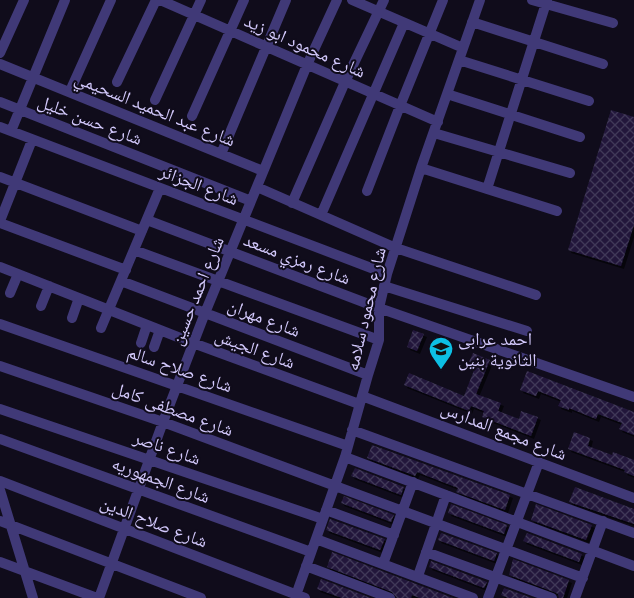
<svg xmlns="http://www.w3.org/2000/svg" width="634" height="598" font-family="Figtree,'Noto Naskh Arabic',sans-serif">
  <defs>
    <pattern id="building-cross-hatch" width="8" height="8" patternUnits="userSpaceOnUse" patternTransform="scale(1.25)"><rect width="8" height="8" fill="#22193b"/><path d="M0 0l8 8M0 8l8-8" fill="none" stroke="#413958"/></pattern>
    <filter id="shadow"><feDropShadow dx="3" dy="3" stdDeviation="0" flood-color="#0009"/></filter>
  </defs>
  <rect width="100%" height="100%" fill="#100c1b"/>
  <path fill="url(#building-cross-hatch)" filter="url(#shadow)" d="M611,110L634,117V225L621,266L568,250Z
    M413,330L424,334L417,351L407,347Z
    M473,353L490,360L476,394L501,403L498,411L519,419L521,411L538,417L531,436L482,417L484,411L471,406L469,411L404,385L409,373L464,396L476,365L469,362Z
    M527,371L634,412V435L619,429L622,423L598,414L596,419L569,408V410L558,406L561,400L538,391L536,396L520,390Z
    M574,432L590,438L588,446L612,455L613,452L634,460V476L624,472L625,470L568,449Z
    M372,445L510,495L505,510L456,492L458,488L417,472L415,476L413,475L367,458Z
    M355,468L404,487L401,495L351,476Z
    M575,487L634,509V524L569,502Z
    M344,496L394,515L391,522L341,503Z
    M451,504L507,525L504,534L448,513Z
    M536,504L592,525L586,540L531,520Z
    M330,519L385,539L380,550L326,530Z
    M441,533L497,553L494,561L438,540Z
    M527,533L582,554L579,562L523,541Z
    M332,552L453,598H420L412,595L411,598H397L392,592L327,567Z
    M513,559L569,580L563,598H559L558,594L554,592L509,575Z
    M431,561L487,582L484,588L429,567Z
    M321,579L371,598H342L317,589Z
    M504,588L532,598H508L501,595Z"/>
  <g fill="none" stroke-linecap="round" stroke-linejoin="round">
    <path stroke="#403977" stroke-width="10" d="M160,0L438,122
      M352,0L463,48
      M532,0L613,23
      M472,22L603,64
      M0,53L24,0
      M459,60L589,101
      M0,64L263,171
      M117,82L156,0
      M70,91L111,0
      M447,94L580,137
      M155,100L201,0
      M0,102L251,201
      M192,116L244,0
      M0,127L387,274
      M11,131L65,0
      M434,133L570,173
      M221,154L286,0
      M421,168L557,211
      M0,177L142,231
      M257,187L396,248L536,295
      M487,189L547,0
      M367,191L400,106L443,0
      M292,203L345,82L384,0
      M321,215L404,23
      M147,220L379,308L634,397
      M0,221L32,140
      M0,223L126,270
      M134,250L379,340
      M0,267L193,343L359,404
      M121,281L368,375
      M384,286L527,331
      M10,293L18,274
      M41,306L49,286
      M72,318L79,298
      M0,324L348,446
      M101,328L160,188
      M141,343L147,325
      M154,347L160,330
      M0,366L163,422L583,578
      M362,396L634,498
      M0,409L323,519
      M352,430L634,533
      M0,439L311,552
      M345,457L634,566
      M0,481L305,598
      M0,490L33,598
      M326,510L394,535
      M0,521L201,598
      M316,539L473,598
      M426,552L552,598
      M0,562L97,598
      M383,564L413,482
      M306,566L390,598
      M418,576L446,495
      M99,598L163,422L205,313L307,65L337,0
      M295,598L345,457L368,375L379,340V308L387,274L421,168L480,0
      M488,598L539,462
      M575,598L603,521"/>
  </g>
  <defs>
    <symbol id="school-pin" viewBox="-11 -11 22 30"><path d="M0 17L-7.5 6A9.5 9.5 0 1 1 7.5 6Z" fill="#0dbfe4" stroke="#100c1b"/><path d="M0-5L7-2L0 1L-7-2ZM-4 1L0 2.5L4 1V4Q0 6-4 4Z" fill="#111"/></symbol>
  </defs>
  <g fill-rule="evenodd">
    <use href="#school-pin" x="427" y="335" width="28" height="38"/>
  </g>
  <g text-anchor="middle" stroke-width="4" stroke-linejoin="round" paint-order="stroke">
    <g font-size="18" fill="#d3c9fc" stroke="#100c1b">
      <text transform="translate(305 46) rotate(24)" y="6">شارع محمود ابو زيد</text>
      <text transform="translate(155 109) rotate(22)" y="6">شارع عبد الحميد السحيمي</text>
      <text transform="translate(90 120) rotate(21)" y="6">شارع حسن خليل</text>
      <text transform="translate(199 185) rotate(21)" y="6">شارع الجزائر</text>
      <text transform="translate(297 259) rotate(21)" y="6">شارع رمزي مسعد</text>
      <text transform="translate(197 291) rotate(-68)" y="6">شارع احمد حسين</text>
      <text transform="translate(366 309) rotate(-77)" y="6">شارع محمود سلامه</text>
      <text transform="translate(264 318) rotate(21)" y="6">شارع مهران</text>
      <text transform="translate(255 349) rotate(20)" y="6">شارع الجيش</text>
      <text transform="translate(180 369) rotate(19)" y="6">شارع صلاح سالم</text>
      <text transform="translate(173 409) rotate(20)" y="6">شارع مصطفى كامل</text>
      <text transform="translate(504 431) rotate(21)" y="6">شارع مجمع المدارس</text>
      <text transform="translate(167 448) rotate(19)" y="6">شارع ناصر</text>
      <text transform="translate(161 480) rotate(20)" y="6">شارع الجمهوريه</text>
      <text transform="translate(154 522) rotate(21)" y="6">شارع صلاح الدين</text>
    </g>
    <g font-size="18" fill="#d3c9fc" stroke="#100c1b" text-anchor="start">
      <text x="458" y="345">احمد عرابى<tspan x="458" dy="21">الثانوية بنين</tspan></text>
    </g>
  </g>
</svg>
